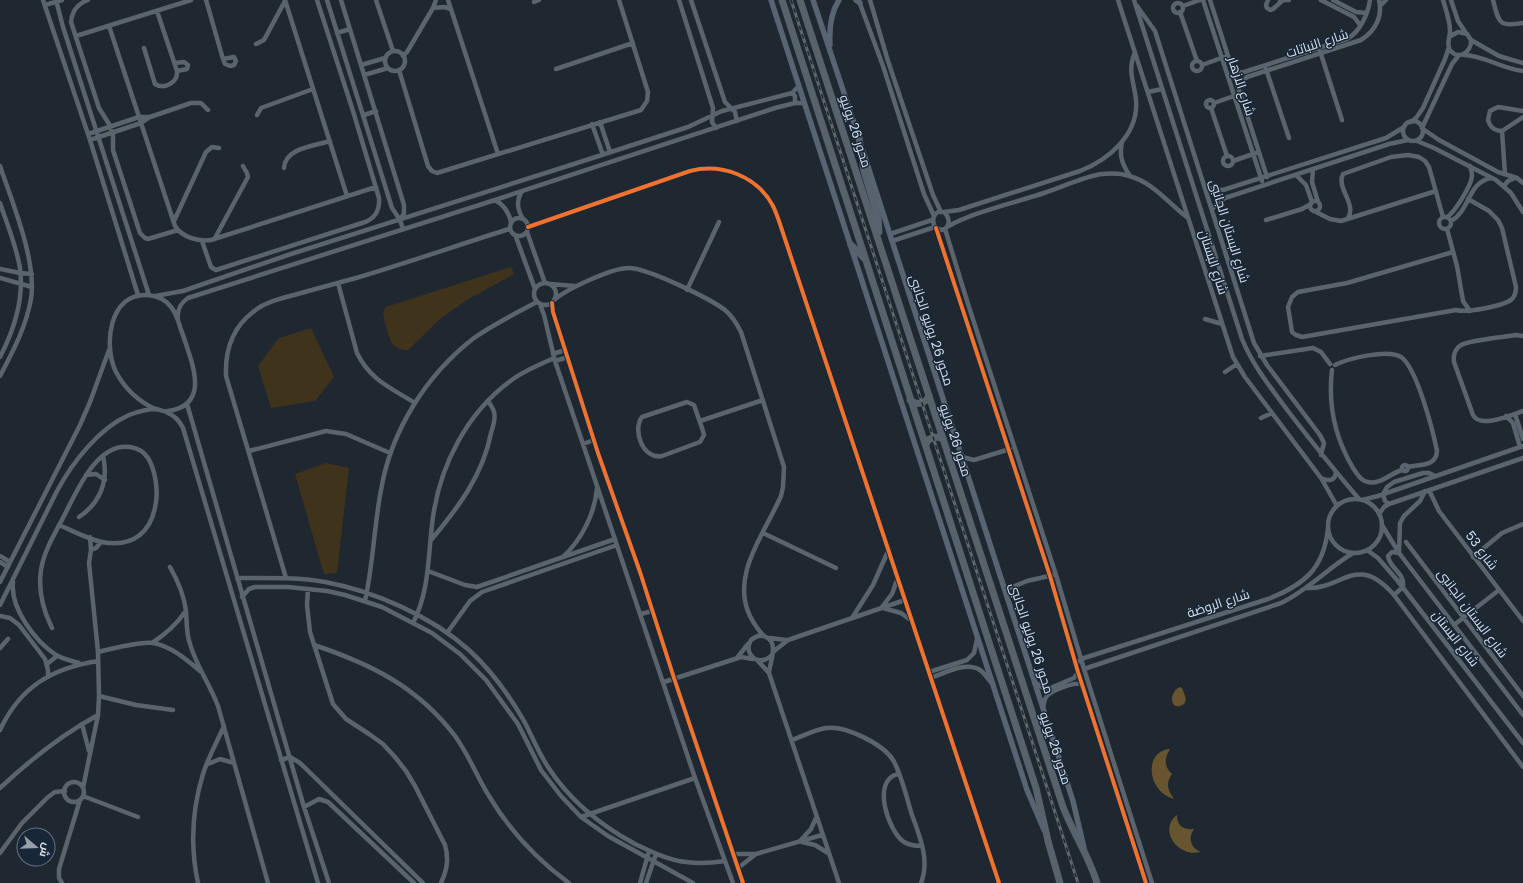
<svg xmlns="http://www.w3.org/2000/svg" width="1523" height="883" font-family="Poppins,Cairo,sans-serif">
  <rect width="100%" height="100%" fill="#1f2831"/>
  <path fill="#40331b" d="M511,267L514,274L465,301L439,320L408,350C388,351 388,331 383,315L384,311L386,307Z
    M311,328L334,377L315,401L271,408L258,366L279,338Z
    M326,463L349,468L337,573L324,574L295,474Z"/>
  <path fill="#67552f" d="M1180,687L1182,688C1184,695 1188,698 1184,704C1171,713 1167,693 1180,687Z
    M1170,749C1164,758 1164,767 1172,774C1165,784 1168,790 1174,799C1147,792 1143,751 1170,749Z
    M1177,815C1177,826 1183,830 1194,829C1188,837 1190,848 1201,852C1177,858 1158,829 1177,815Z"/>
  <g fill="none" stroke-linecap="round" stroke-linejoin="round">
    <path stroke="#5a646e" stroke-width="4.5" d="M43,0L90,140L138,295
      M56,0L63,27L149,295
      M88,0C77,4 72,11 71,22L99,108L109,124L113,135V150L140,233L145,238L148,239L178,230
      M206,0L223,59L234,57L236,61L234,65L230,66L225,64L223,59
      M285,0L347,196
      M327,0L392,208L400,220L403,229
      M341,0L404,205V213L400,220
      M376,0L393,51
      M448,0L498,154
      M679,0L713,108L712,122L716,128
      M691,0L725,102L735,112L737,121
      M870,0L888,61L933,195L941,212
      M1118,0L1233,357L1245,377L1321,478L1337,506
      M1134,0L1242,339C1253,366 1271,388 1288,411C1311,441 1335,471 1359,499
      M1203,0L1262,181
      M1210,0L1267,177
      M1268,0L1266,5L1267,8L1270,10L1273,9L1282,1
      M1280,0H1289
      M1321,0L1354,17L1360,25
      M1333,0L1356,12L1366,13
      M1443,0C1446,10 1450,21 1450,31C1450,38 1446,44 1450,50C1458,61 1472,52 1471,40L1467,34L1458,32L1449,37
      M1451,0L1458,21L1466,33
      M1493,0C1499,23 1498,27 1523,23
      M859,1L883,66L924,194L934,216
      M534,2L539,0
      M1173 8a5 5 0 1 1 10 0a5 5 0 1 1-10 0Z
      M45,5L62,0
      M1381,5L1386,0
      M1137,6L1155,31L1254,343L1267,365L1320,435L1324,443L1321,455
      M1183,6L1200,0
      M433,8L444,7L451,9
      M1180,12L1197,61
      M109,26L175,226C182,237 198,242 211,240L376,187
      M337,33L350,29
      M76,36L191,0
      M1471,40L1499,56L1523,63
      M256,44L264,40L285,1
      M144,48L155,84C165,90 178,82 177,71L157,11
      M1320,51L1342,120
      M385 61a10 10 0 1 1 20 0a10 10 0 1 1-20 0Z
      M1464,55C1483,55 1502,69 1523,71
      M403,56L407,52L433,8L436,0
      M1192 66a5 5 0 1 1 10 0a5 5 0 1 1-10 0Z
      M175,63L184,62L188,65L187,69L177,71
      M361,65L385,58
      M1202,65L1224,57
      M556,69L633,43
      M1266,69L1289,138
      M399,70L428,166L432,171L437,173L641,110L647,101L648,92L619,0
      M1234,73L1244,72L1347,39C1360,32 1368,14 1370,0
      M364,75L388,68
      M1237,85L1247,77L1361,40C1375,31 1383,17 1379,0
      M1148,92L1162,89
      M792,93L795,96V103
      M1206 104a4 4 0 1 1 8 0a4 4 0 1 1-8 0Z
      M1214,103L1234,96
      M1211,108L1227,156
      M1523,111L1498,107L1490,111L1488,120C1490,127 1495,131 1502,131L1523,117
      M257,115L261,108L313,89
      M364,115L376,111
      M1403 131a10 10 0 1 1 20 0a10 10 0 1 1-20 0Z
      M600,122L610,152
      M1411,122L1416,118L1423,108L1445,59L1449,47
      M592,124L603,155
      M1422,128L1452,64L1459,55
      M1423,129L1439,140L1498,172L1517,178L1523,183
      M1502,131L1505,174
      M88,134L139,117H150
      M90,140L141,123L150,117L191,103H201L208,110
      M1417,141L1434,148L1496,180L1511,193L1523,212
      M1122,142C1119,156 1122,164 1130,176
      M1223 161a5 5 0 1 1 10 0a5 5 0 1 1-10 0Z
      M1233,161L1256,153
      M0,166C12,202 37,261 31,299C26,327 13,351 0,376
      M284,168C285,148 314,146 330,141
      M1313,169L1312,182L1318,202
      M1296,175L1306,185L1312,202
      M1504,186L1508,181L1515,178
      M1205,187L1217,190H1223L1386,138L1404,127
      M522,191C516,201 517,209 523,219
      M495,200C504,205 509,212 511,222
      M1310 206a5 5 0 1 1 10 0a5 5 0 1 1-10 0Z
      M0,203C7,224 16,245 20,268C24,298 14,330 0,357
      M1212,209L1220,201L1225,198L1389,144L1408,140
      M1314,211L1330,219L1341,221L1436,191
      M944,212L959,210L1080,171C1108,160 1139,135 1136,100C1134,81 1127,71 1135,52
      M1439 223a6 6 0 1 1 12 0a6 6 0 1 1-12 0Z
      M1447,217C1455,212 1471,186 1472,176C1472,172 1471,170 1470,166
      M510 227a9 9 0 1 1 18 0a9 9 0 1 1-18 0Z
      M1348,218C1357,204 1336,188 1343,174L1391,157L1408,155L1419,157L1425,161L1429,167L1443,217
      M1266,220L1302,209L1311,204
      M174,221L206,152L212,147L219,148
      M1451,221C1470,211 1468,181 1492,178
      M528,227L690,171C722,163 757,176 773,206C776,212 778,218 780,224L999,883
      M947,227C973,212 1014,203 1044,193C1063,187 1082,177 1102,174C1111,173 1121,173 1129,176C1153,182 1169,204 1188,218
      M936,228L1050,576L1078,672L1146,883
      M945,229L968,304L1056,575L1084,669L1152,883
      M1447,229L1457,266L1463,301L1470,311
      M527,232L545,283
      M890,234L932,220
      M516,237L535,289
      M215,238L248,177L247,173L243,166
      M202,241L211,267L216,270L362,223C375,219 380,211 379,198L353,111L317,0
      M892,241L935,227L941,230L945,229C951,224 949,217 944,212H938C932,216 932,221 935,227
      M1453,252L1347,283L1298,292L1292,297L1288,307L1292,332L1296,335L1302,337L1456,310C1467,313 1504,306 1512,299C1515,296 1516,292 1516,287L1502,228L1498,220L1489,211L1468,199
      M0,269L20,273L32,274
      M0,278L32,287
      M338,283L357,353C370,380 391,388 415,403
      M534 294a11 11 0 1 1 22 0a11 11 0 1 1-22 0Z
      M550,284L575,286
      M687,290L719,222
      M155,296L183,291L288,255L577,163L688,127L722,111L792,93L799,86
      M554,300C567,289 613,267 630,268C649,269 709,298 725,310C732,316 737,324 741,332L784,467L783,487L781,496C765,533 730,575 750,616C754,624 758,630 764,636
      M552,303L553,312L598,453L640,572L674,678L743,883
      M540,304L544,315L555,361L586,453L695,778L733,883
      M1205,319L1222,324
      M178,320C177,311 179,304 188,298L495,200L775,108L795,103H804
      M1523,336L1516,335C1505,337 1469,340 1461,345C1455,349 1453,355 1454,362L1473,415C1480,429 1511,415 1523,411
      M553,354L565,350
      M1260,356L1313,348L1321,352L1330,364
      M555,361L568,357
      M1335,365C1349,358 1388,349 1401,357C1417,368 1433,431 1437,451C1436,467 1420,464 1408,467
      M1332,370C1328,404 1335,438 1353,468C1357,474 1361,481 1368,482C1380,485 1391,473 1402,470
      M1225,372L1237,364
      M687,402L694,405L703,431L704,435L700,442L662,456C643,460 632,430 642,417Z
      M187,404L304,807L329,883
      M166,412C175,416 179,420 183,428L318,883
      M1515,414L1523,439
      M1506,416L1513,423L1520,447
      M1261,418L1272,413
      M700,421L763,400
      M583,444L594,440
      M249,451L326,431L346,434L390,453
      M962,457L974,460L1010,449
      M1402 468a3 3 0 1 1 6 0a3 3 0 1 1-6 0Z
      M86,475L96,474L105,480
      M1321,478C1328,481 1335,482 1336,472
      M1429,490L1439,511L1523,621
      M1328 526a27 27 0 1 1 54 0a27 27 0 1 1-54 0Z
      M1362,500L1378,496L1523,446
      M1389,504L1385,501L1383,494L1387,487L1394,482L1423,473H1429L1435,476
      M1379,514L1384,507L1389,504L1523,458
      M79,517C100,503 109,481 103,456
      M1382,525L1399,553L1523,715
      M763,533L836,568
      M431,540C458,508 483,475 491,433C493,427 496,418 494,412C493,408 490,404 488,401
      M1406,542L1523,696
      M91,550L96,548L101,542
      M1367,550L1378,558L1397,580L1523,743
      M0,556L10,562
      M563,557C582,539 595,513 597,488
      M1473,557L1502,533L1523,524
      M0,562L8,567
      M170,567C178,581 184,594 186,611C187,622 186,633 190,644C196,665 210,685 218,706L268,883
      M428,571L465,585L477,587L615,539
      M237,578C267,578 296,577 325,582C374,591 431,616 469,650C491,670 509,695 524,721C532,736 538,752 548,767C570,801 600,825 635,844C652,852 668,860 686,862C700,864 712,863 725,861
      M286,578L226,376C225,351 232,328 253,312C266,301 284,298 301,293C319,288 338,283 356,278C407,263 458,245 509,229
      M0,582L80,425L90,402L109,350
      M13,582C10,608 35,641 56,655C63,659 71,661 79,663
      M1306,588C1343,590 1356,552 1394,595L1523,767
      M308,589L307,605L310,632L333,704L346,719L369,734L383,744L395,757L406,771L415,786L445,845C449,859 447,870 441,883
      M1005,590L1027,581L1053,575
      M1394,595L1403,587C1405,572 1389,568 1388,556L1392,552L1399,553L1400,523L1404,516L1420,501L1425,491
      M242,597L249,589L255,587H288L327,591L345,595L382,607L432,633L460,654L486,680L518,724L541,770L561,796L581,817L608,836L693,883
      M365,601C373,565 374,527 381,490C391,431 426,375 474,338C494,324 516,313 537,302
      M0,605L57,491C72,463 99,428 129,415C137,412 147,409 156,409C160,410 164,412 168,411C212,405 191,361 183,335C179,326 178,315 171,307C166,300 157,296 148,295C109,292 103,346 116,372C125,389 138,401 155,409
      M882,607L892,594L898,577
      M883,608L901,613L912,621
      M641,614L652,611
      M0,616L10,618L19,625L45,659L48,670V677
      M852,618L873,585L889,549
      M413,623C429,592 428,559 432,525C438,468 467,410 516,377C528,369 541,364 554,358
      M1454,625L1499,590
      M52,628C43,610 38,590 41,570C44,550 56,532 65,514C77,491 97,442 130,447C137,448 144,452 148,458C155,469 158,489 156,502C152,532 133,548 102,542C88,539 73,531 59,525
      M447,633L470,601L482,592L617,545
      M770,638L786,640
      M152,643C166,634 176,625 185,612
      M314,645C371,664 418,687 455,736C469,755 477,777 489,796C510,831 536,859 569,883
      M0,648L8,639
      M98,652C112,649 139,641 153,643C171,646 187,660 200,671
      M773,652L788,640L905,600
      M772,655C767,660 762,662 755,659C748,654 747,647 751,640C756,636 761,634 766,637C779,643 770,662 769,673L839,883
      M737,658L748,644
      M758,661L769,673
      M47,664L57,656
      M1075,664L1081,659L1268,599C1304,585 1324,569 1328,528
      M1084,669L1281,603C1308,590 1328,568 1353,553
      M929,672L967,660L974,653L977,639
      M931,678C945,673 966,661 980,670C985,673 988,680 993,684
      M664,682L741,657L753,659
      M1035,682L1043,688L1048,689L1074,678L1078,672
      M99,696L136,705L173,710
      M1043,708C1044,704 1044,699 1047,696C1051,690 1075,682 1082,684
      M82,724L89,751
      M0,730C20,687 52,668 98,661
      M792,740C803,736 814,730 826,728C845,725 883,744 893,760C901,773 907,799 912,815C920,837 930,860 921,883
      M281,760L290,757L300,763L423,883
      M208,764L220,759L234,763
      M898,774C871,780 888,831 904,842C909,845 916,846 922,846
      M64 792a10 10 0 1 1 20 0a10 10 0 1 1-20 0Z
      M0,788C30,760 61,735 98,715
      M83,788L98,715L99,696L98,652L89,563L91,550L90,537
      M83,796L138,817
      M304,807L319,799L328,802L414,883
      M581,817L695,778
      M800,841L811,829L816,818
      M802,842L815,845L828,853
      M0,853L22,823L48,797L55,792L65,791
      M733,854H756L822,835
      M738,868L756,854
      M62,883L59,878V869L80,800
      M198,883C190,846 192,810 203,774C208,758 217,742 224,726
      M640,883L649,851
      M646,883L656,854"/>
    <path stroke="#596472" stroke-width="5.5" d="M771,0L1027,790L1044,830
      M813,0L860,141
      M856,0L860,3
      M830,45C829,29 830,14 839,0
      M863,151L1073,801L1084,848"/>
    <path stroke="#57626c" stroke-width="7" d="M782,0L1036,788L1048,841L1060,883
      M800,0L1063,807C1073,833 1089,856 1097,883
      M859,138L864,171L878,217L879,232
      M851,245L865,259
      M910,400C917,406 926,404 929,395
      M926,445L928,440L934,437L943,438"/>
    <defs>
      <path id="rail" d="M791,0L1078,883"/>
    </defs>
    <use href="#rail" stroke="#5f676e" stroke-width="3"/>
    <use href="#rail" stroke="#182738" stroke-width="1.5" stroke-dasharray="4.5" stroke-linecap="butt"/>
    <defs>
      <path id="cycleway" d="M528,227L690,171C722,163 757,176 773,206C776,212 778,218 780,224L999,883
        M936,228L1050,576L1078,672L1146,883
        M552,303L553,312L598,453L640,572L674,678L743,883"/>
    </defs>
    <use href="#cycleway" stroke="#182738" stroke-width="6"/>
    <use href="#cycleway" stroke="#ef722f" stroke-width="4"/>
  </g>
  <g text-anchor="middle" stroke-width="3" stroke-linejoin="round" paint-order="stroke">
    <g font-size="13" fill="#d6e0eb" stroke="#182738">
      <text transform="translate(1317 43) rotate(-18)" y="5">شارع النباتات</text>
      <text transform="translate(1242 86) rotate(72)" y="5">شارع الازهار</text>
      <text transform="translate(856 131) rotate(72)" y="5">محور 26 يوليو</text>
      <text transform="translate(1230 231) rotate(73)" y="5">شارع البستان الجانبى</text>
      <text transform="translate(1214 262) rotate(72)" y="5">شارع البستان</text>
      <text transform="translate(932 330) rotate(72)" y="5">محور 26 يوليو الجانبى</text>
      <text transform="translate(956 440) rotate(72)" y="5">محور 26 يوليو</text>
      <text transform="translate(1482 550) rotate(53)" y="5">شارع 53</text>
      <text transform="translate(1218 603) rotate(-18)" y="5">شارع الروضة</text>
      <text transform="translate(1473 613) rotate(53)" y="5">شارع البستان الجانبى</text>
      <text transform="translate(1032 638) rotate(72)" y="5">محور 26 يوليو الجانبى</text>
      <text transform="translate(1456 638) rotate(52)" y="5">شارع البستان</text>
      <text transform="translate(1056 748) rotate(72)" y="5">محور 26 يوليو</text>
    </g>
  </g>
  <g transform="translate(36 847) rotate(109)"><circle r="19" fill="#182738" stroke="#647180"/>
  <path d="M0-3L7 15L0 10L-7 15Z" fill="#96a0aa"/>
  <text y="-6" font-size="11" font-weight="bold" text-anchor="middle" fill="#d6e0eb">ش</text>
  </g>
</svg>
